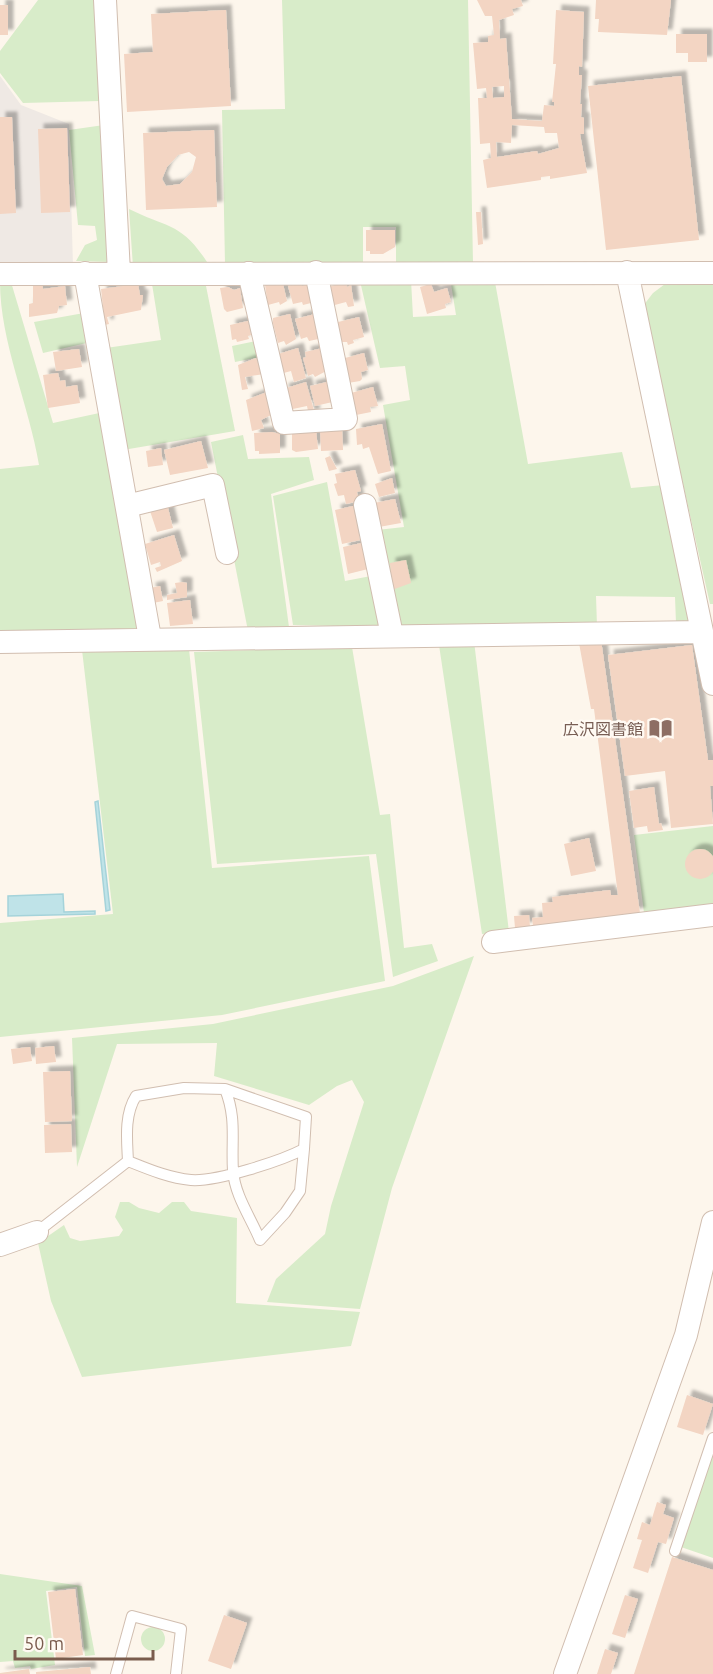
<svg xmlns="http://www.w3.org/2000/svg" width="713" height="1674" font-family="Ubuntu,'Noto Sans JP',sans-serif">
  <defs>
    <filter id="shadow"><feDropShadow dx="5.5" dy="-5.5" stdDeviation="1.5" flood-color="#0004"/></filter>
  </defs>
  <rect width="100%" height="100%" fill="#fdf6ec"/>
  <path fill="#efe9e4" d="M0,76L21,105L69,124L73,266L0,267Z"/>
  <path fill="#d8ecc9" d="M38,0H97L100,101L23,103L0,73V51Z
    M282,0H468L473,263H396V227H363V263L225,264L222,110L285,109Z
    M104,125L111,262L76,261L85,245L97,240L95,226L78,225L69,130Z
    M129,209C167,228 181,222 207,262L133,267Z
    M411,280L413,317L456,315L451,284L495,282L528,464L622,452L631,488L664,485L695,624L676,623L675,597L596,596L597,626H399L377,530L404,527L383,405L410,400L405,366L380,368L360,281Z
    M205,281L235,431L123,450L106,348L161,340L152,284Z
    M0,282H11L53,423L104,412L143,632L0,633V469L39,465C29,405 0,342 0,282Z
    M665,284H713V604H710L643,306L653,293Z
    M84,313L91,342L43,353L34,322Z
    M256,341L260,357L235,362L232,346Z
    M243,435L248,459L309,457L314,480L271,494L289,627L248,631L211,442Z
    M327,482L345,581L371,576L384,627L293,625L273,496Z
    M474,641L509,932L482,934L439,645Z
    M352,647L380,815L390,814L404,948L432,944L438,961L393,977L376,854L217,864L194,652Z
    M189,649L212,868L369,856L385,981L222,1015L0,1037V923L113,914L82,650Z
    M713,826V908L644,913L634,835Z
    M474,956L392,1188L360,1309L267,1302L276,1279L325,1234L331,1206L364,1102L352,1080L337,1086L309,1105L214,1076L217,1043L117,1044L77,1167L72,1038L213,1024L393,986Z
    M120,1202H129L139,1208L159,1213L172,1202H184L191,1211L237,1218L236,1303L360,1312L351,1346L82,1377L51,1301L38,1243L64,1225L70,1238L80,1241L119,1236L123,1230L115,1217Z
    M713,1453V1558L681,1547Z
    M0,1574L82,1586L95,1655L85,1656L77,1587L46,1591L55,1665L31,1669L30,1666L15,1668L13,1661L0,1662Z
    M141 1639a12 12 0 1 1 24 0a12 12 0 1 1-24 0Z"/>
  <path fill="#bfe3e8" stroke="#a5d3da" stroke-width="1.5" d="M98,801L110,910L106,911L95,802Z
    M63,894L64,912L95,911V914L8,916V896Z"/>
  <path fill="#f3d5c3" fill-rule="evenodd" filter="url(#shadow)" d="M477,0H521L523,6L512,9L514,15L499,20L500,39L506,38L512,119L542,121L544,105L554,106V102H552L556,64H553L556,10L584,12L582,67L579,66V75H582L580,104H582L581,117L584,118V134H580L587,173L550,179V176L541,177V180L487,188L483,160L491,158L490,143L480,144L478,98H487L486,88L477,89L473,43L488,42V36L494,35L492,16H485ZM504,86V97L493,98L492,87ZM512,125L544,127L545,133H557L559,148L538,154L537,151L497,157L496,142L511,143Z
    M596,0H671L667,35L598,32L599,19H595Z
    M0,5H8V35H0Z
    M226,10L231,106L127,112L124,54L153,52L151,14Z
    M676,34H707V62H688V53H676Z
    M681,76L699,240L606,250L588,86Z
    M0,117H12L16,213L0,214Z
    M67,128L70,212L41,213L38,129Z
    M214,130L217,207L146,210L143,133ZM189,152L196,157L192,172L180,184L166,186L162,179L167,167L178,155Z
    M476,212H481L483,244L478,245Z
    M366,230H395V247L383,254H370V251H366Z
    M42,282L43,289L65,286L67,305L59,306L57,313L29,317V304L33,303V283Z
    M276,282L277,285L283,284L287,301L280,305L279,302L268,305L265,285Z
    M301,282L302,286L307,284L311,303L303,305L302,302L293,304L288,286Z
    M346,283L347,287L351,285L354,306L348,307L346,302L331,306L327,287Z
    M138,284L140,295H143L141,310L107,317L109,324L105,325L101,289Z
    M431,284L434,292L447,288L451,302L445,304L446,308L427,314L420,287Z
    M228,287L234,290L240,288L243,308L227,312L224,309L220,288Z
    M290,314L296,339L286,345L284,341L278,343L273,323V318Z
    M315,314L323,338L309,341L307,337L301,339L295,319Z
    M359,317L364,337L353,340L354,343L348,345L347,342H340L338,322Z
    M248,321L251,335L248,336L249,339L237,342L236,339L232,340L230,325Z
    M298,348L306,378L294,382L291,371L280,374L275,355Z
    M323,348L328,370L315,377L313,374L308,376L303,358L306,357L305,352Z
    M79,349L82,367L56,371L53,352Z
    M364,353L368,370L361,372L362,379L360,381L348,383L345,358Z
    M256,358L258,364L262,363L264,374L245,377L248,389L242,390L238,365Z
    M58,373L60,381L65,380L66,387L77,385L80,403L48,408L43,375Z
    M331,381L337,401L315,406L310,386Z
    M306,382L315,414L309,416L307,406L288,410L283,389Z
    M373,387L378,406L370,407L371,412L356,415L351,393Z
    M267,392L271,415L261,420L264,428L252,431L246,400Z
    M382,424L391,471L378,474L369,447L363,449L362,444L357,445L356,429Z
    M342,428L343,450L321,451L320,429Z
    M316,430L318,449L296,452L292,450V432Z
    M272,432L280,434V453L259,454V451H255L254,433Z
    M201,441L208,468L170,475L164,450Z
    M161,448L163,465L148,467L146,451Z
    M330,456L337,469L329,471L325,458Z
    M355,470L361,491L357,492L359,501L346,504L344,495L338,496L334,484L337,483L335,474Z
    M392,478L395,493L379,497L375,484Z
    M395,499L401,523L379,527L374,503Z
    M167,504L173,528L157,532L149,508Z
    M353,506L360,540L342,544L335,510Z
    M174,535L182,561L157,572L155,568L161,566L160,562L151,565L145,544Z
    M366,542L372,568L348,574L343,547Z
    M406,560L411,583L392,590L390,563Z
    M182,582L187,583V597L167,600V595L177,593L175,583Z
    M160,586L163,601L153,603L150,588Z
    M190,600L193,624L170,626L167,603Z
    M601,640L640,913L533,926L532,918L543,917L542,903L553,902L552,897L610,890L611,895H618L594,709H591L579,643Z
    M692,645L708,760H713V786H710L713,824L671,828L665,771L625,776L608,655Z
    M654,787L659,824L661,823L663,830L648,832L647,826L634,828L629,791Z
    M589,838L596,871L571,876L564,844Z
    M685 864a15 15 0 1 1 30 0a15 15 0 1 1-30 0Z
    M529,915L530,927L515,928L514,916Z
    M54,1046L56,1062L36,1064L35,1048Z
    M30,1047L32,1061L13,1064L11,1049Z
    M70,1071L72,1121L45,1122L43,1072Z
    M71,1124L72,1152L45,1153L44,1125Z
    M687,1395L713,1404L703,1435L677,1427Z
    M657,1502L666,1505L663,1514L674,1518L666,1544L658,1542L648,1573L633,1568L642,1540L637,1539L642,1522L650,1525Z
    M672,1557L713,1570V1674H634Z
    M75,1589L83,1655L56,1659L48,1592Z
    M625,1595L638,1599L625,1638L612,1634Z
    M224,1615L247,1623L231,1669L208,1661Z
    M605,1649L618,1653L611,1674H597Z
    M90,1667L91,1674H36V1672Z
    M29,1669L30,1674H0V1673Z"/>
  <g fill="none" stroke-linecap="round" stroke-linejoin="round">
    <defs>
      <path id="service" d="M225,1089C237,1119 231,1141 233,1171C235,1196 251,1218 260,1240L285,1213L300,1191L304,1149
        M37,1232L128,1161C127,1140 124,1115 136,1096L184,1088L225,1089L306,1117L304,1149C281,1161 216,1182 191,1180C169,1178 148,1169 128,1161
        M675,1551L713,1438
        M116,1674L132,1616L181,1629L176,1674"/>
      <path id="minor" d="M105,0L119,273
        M627,272L713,684
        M85,273L150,638
        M249,273L284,423L346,419L316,272
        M0,274L713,273
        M365,505L392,635
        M127,506L213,485L227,553
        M0,642L702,632
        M493,942L713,915
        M0,1245L37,1232
        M565,1674L686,1335L713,1222"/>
    </defs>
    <use href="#service" stroke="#d1beb0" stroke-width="12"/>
    <use href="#minor" stroke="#d1beb0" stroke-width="24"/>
    <use href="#service" stroke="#fff" stroke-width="10"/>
    <use href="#minor" stroke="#fff" stroke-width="22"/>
  </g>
  <defs>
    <symbol id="library-bare" viewBox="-9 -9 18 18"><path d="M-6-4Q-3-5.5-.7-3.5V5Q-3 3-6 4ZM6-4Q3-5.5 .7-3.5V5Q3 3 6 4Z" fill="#8d6e63" stroke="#fffaf3" stroke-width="2.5" paint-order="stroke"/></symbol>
  </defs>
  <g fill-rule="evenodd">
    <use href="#library-bare" x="644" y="712" width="33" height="33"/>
  </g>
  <g text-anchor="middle" stroke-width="4.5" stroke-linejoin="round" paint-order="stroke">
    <g font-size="16" fill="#785e54" stroke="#fffaf3" text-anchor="end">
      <text x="643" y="735">広沢図書館</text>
    </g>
  </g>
  <path d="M15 1650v9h138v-9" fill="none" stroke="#7a5c4d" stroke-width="3"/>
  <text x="24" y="1650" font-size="18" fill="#7a5c4d" stroke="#fffaf3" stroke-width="4.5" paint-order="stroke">50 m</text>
</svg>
